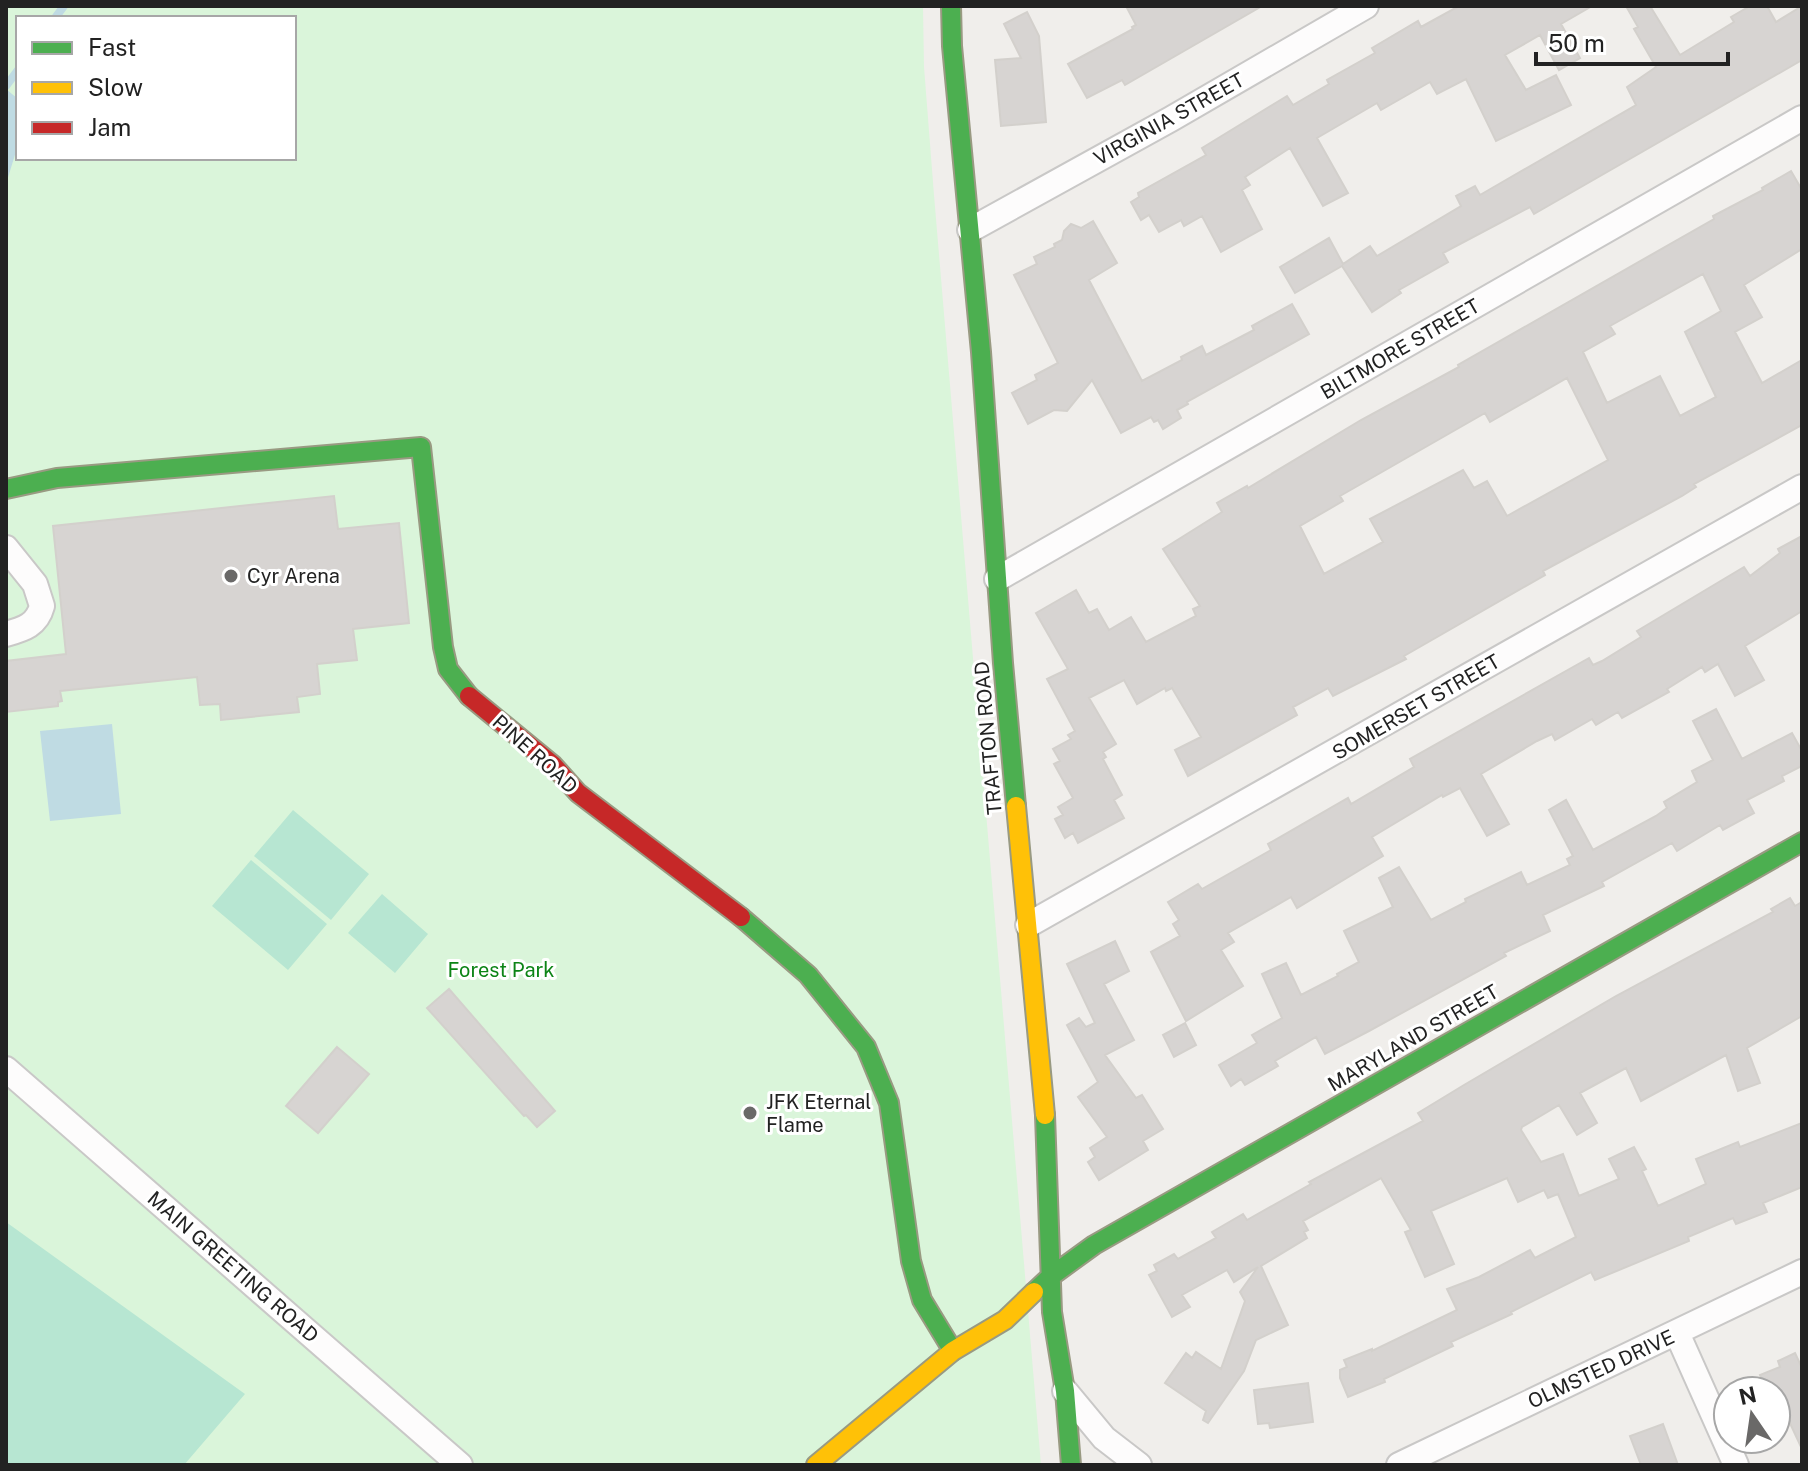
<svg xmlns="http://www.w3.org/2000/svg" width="1808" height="1471" font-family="'Public Sans',sans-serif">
  <rect width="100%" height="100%" fill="#f0eeeb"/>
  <path fill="#daf5da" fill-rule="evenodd" d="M6,6H923L924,67L934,195L1041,1465H6ZM18,18H294V158H18Z"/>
  <path fill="#b7e6d2" d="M293,810L369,874L331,920L254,856Z
    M251,860L327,924L288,970L212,906Z
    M382,894L428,934L395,973L348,933Z
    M6,1222L245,1394L184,1465H6Z"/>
  <path fill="#bfdbe3" d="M6,89L18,99V145L6,184Z
    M112,724L121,814L50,821L40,731Z"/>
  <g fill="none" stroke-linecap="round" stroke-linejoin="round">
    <path stroke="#bfdbe3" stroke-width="8" d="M55,18L64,6
      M6,86L18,70"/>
  </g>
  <path fill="#d7d4d2" stroke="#d3d0cc" stroke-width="2" fill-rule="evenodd" d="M1126,6H1262L1125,85L1122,80L1087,98L1068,64L1133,29L1132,27L1136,25Z
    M1459,6H1592L1561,24L1580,58L1559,70L1540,35L1505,55L1526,90L1556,75L1571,105L1496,141L1466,79L1437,94L1430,82L1381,110L1377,103L1317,138L1348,193L1323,206L1290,148L1245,177L1250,185L1242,190L1262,229L1221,252L1202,216L1184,226L1181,220L1159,232L1149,215L1141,220L1131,202L1139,197L1138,193L1206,155L1202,148L1287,96L1293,105L1329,84L1327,80L1375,53L1372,48L1418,21L1421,27Z
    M1626,6H1650L1680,55L1734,22L1731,17L1750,6H1767L1776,22L1802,6V60L1534,214L1530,207L1443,253L1448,262L1399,290L1401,293L1372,312L1342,266L1295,293L1280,267L1329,238L1343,264L1370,246L1377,256L1461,206L1456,196L1475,186L1480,195L1636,105L1627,87L1656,67L1634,29L1638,27Z
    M1027,12L1039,36L1046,122L1001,126L995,60L1021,58L1004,24Z
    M1791,171L1802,190V249L1744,285L1762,317L1735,332L1762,383L1802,360V425L1694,484L1696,487L1682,496L1543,571L1545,575L1404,656L1406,659L1333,696L1328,688L1293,707L1297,715L1188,776L1175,750L1201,737L1172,688L1166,691L1165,688L1137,704L1124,680L1089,698L1116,744L1103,752L1106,757L1103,759L1122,795L1114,800L1124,818L1078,843L1073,833L1065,838L1055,819L1063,815L1058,807L1073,798L1054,764L1060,761L1053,749L1071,739L1068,735L1075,731L1047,679L1068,669L1036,613L1076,590L1089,613L1097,609L1109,630L1131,617L1146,642L1196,616L1193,609L1200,606L1163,549L1222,512L1217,503L1247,486L1248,488L1361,420L1459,367L1458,365L1714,219L1713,216L1763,190L1762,188ZM1703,274L1721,311L1685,332L1716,397L1680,416L1660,376L1607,403L1583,352L1615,334L1610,326ZM1567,378L1608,460L1507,516L1487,481L1474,488L1463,470L1370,519L1383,542L1324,574L1300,526L1343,501L1340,496L1485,413L1490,422Z
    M1093,221L1117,263L1089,280L1142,381L1182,360L1181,357L1202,346L1206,355L1254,330L1252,326L1292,304L1309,334L1187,402L1188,404L1177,410L1181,418L1163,429L1158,420L1154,422L1151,417L1121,433L1092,380L1067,411L1054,410L1028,424L1012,393L1037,380L1035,375L1058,363L1014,275L1037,264L1034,257L1055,247L1054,244L1062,240L1064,231L1071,224L1081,228Z
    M334,496L338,529L399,523L409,623L353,629L357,660L317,664L320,694L297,697L299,712L221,720L220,704L200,705L197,677L60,691L62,701L58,702V706L6,712V661L66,654L53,526Z
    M1802,536V611L1745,646L1764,680L1735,696L1718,664L1705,672L1702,667L1667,689L1669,692L1622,718L1618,712L1596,725L1592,719L1555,740L1552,734L1537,741L1481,774L1509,824L1487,836L1460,788L1443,797L1442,795L1372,837L1383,856L1297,908L1291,897L1228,933L1234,942L1221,950L1243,986L1186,1021L1151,952L1180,936L1173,924L1179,920L1168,902L1198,884L1202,889L1271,850L1268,844L1348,798L1351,804L1414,767L1410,759L1589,658L1593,665L1602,661L1641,637L1637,631L1744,567L1750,576L1780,553L1778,549Z
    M1716,709L1742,759L1792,733L1802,751V766L1782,776L1784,781L1747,800L1754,813L1723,830L1720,825L1677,851L1672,843L1602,882L1604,886L1543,915L1550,931L1504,953L1506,956L1369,1031L1325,1054L1316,1037L1275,1061L1278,1066L1245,1085L1241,1079L1231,1086L1219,1065L1257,1043L1252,1035L1282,1018L1262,974L1286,963L1301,995L1338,976L1337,974L1359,962L1344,931L1393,907L1379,878L1399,867L1431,920L1466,902L1465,899L1521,872L1527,885L1570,865L1567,859L1573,856L1549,810L1566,800L1593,850L1656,816L1667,808L1664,802L1697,782L1692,771L1713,760L1693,721Z
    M1790,898L1795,906L1802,902V1016L1747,1048L1760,1083L1738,1091L1726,1055L1641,1101L1626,1068L1580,1093L1597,1123L1577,1135L1559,1105L1522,1127L1521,1130L1541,1162L1563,1154L1579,1196L1619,1179L1609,1159L1634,1147L1646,1169L1642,1171L1658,1206L1706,1184L1696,1159L1738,1142L1740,1147L1802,1123V1187L1763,1203L1767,1212L1736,1224L1733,1218L1688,1237L1689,1241L1595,1280L1591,1272L1511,1312L1512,1314L1451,1342L1453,1346L1384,1379L1385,1382L1348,1397L1340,1378V1370L1347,1367L1344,1360L1372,1349V1351L1457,1310L1447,1289L1479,1277L1530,1250L1535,1258L1576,1237L1558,1194L1548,1198L1544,1190L1518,1202L1507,1178L1431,1211L1454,1264L1425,1277L1405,1232L1411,1230L1381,1178L1303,1221L1308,1230L1304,1232L1307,1238L1261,1266L1288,1325L1256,1340L1244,1371L1208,1423L1203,1420L1206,1411L1165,1383L1186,1353L1192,1358L1196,1352L1221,1369L1245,1301L1240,1292L1258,1267L1234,1282L1227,1270L1182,1295L1190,1307L1172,1317L1149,1275L1157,1271L1154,1265L1174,1254L1178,1259L1216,1238L1212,1232L1243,1214L1247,1220L1311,1184L1309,1182L1423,1121L1418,1113L1464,1085L1616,996L1773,912L1771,909Z
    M1115,941L1129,971L1104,984L1134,1040L1105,1055L1136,1098L1142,1095L1163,1129L1143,1141L1148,1150L1099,1180L1088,1162L1095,1157L1090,1148L1107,1137L1078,1097L1098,1082L1067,1025L1079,1018L1086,1027L1095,1023L1067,964Z
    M449,989L555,1111L537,1127L526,1115L524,1116L427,1008Z
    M1185,1023L1196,1045L1174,1057L1163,1035Z
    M337,1047L369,1074L318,1133L286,1106Z
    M1795,1353L1802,1368V1449L1782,1406L1776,1409V1391H1767L1760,1375L1780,1367L1778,1361Z
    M1308,1383L1313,1422L1270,1428L1269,1423L1258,1424L1254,1390Z
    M1663,1424L1678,1465H1641L1630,1436Z"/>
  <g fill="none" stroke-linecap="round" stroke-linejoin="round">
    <defs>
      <path id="street" d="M970,230L1171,119L1366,6
        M6,548L35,584L42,606C37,625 24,629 6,634
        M997,579L1802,118
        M1028,925L1802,487
        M6,1069L460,1465
        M1677,1333L1736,1465
        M1065,1391L1104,1438L1139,1465
        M1399,1465L1802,1272"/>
      <path id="fast" d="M951,6L952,46L981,352L1003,663L1016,806
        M6,489L57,478L421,447L443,647L448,669L469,696
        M741,917L808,975L866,1047L889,1103L911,1261L922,1300L953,1351
        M1045,1115L1052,1312L1065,1391L1071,1465
        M1034,1292L1050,1277L1094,1245L1802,842"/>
      <path id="slow" d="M1016,806L1045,1115
        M816,1465L953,1351L1005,1320L1034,1292"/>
      <path id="jam" d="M469,696L553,765L578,793L741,917"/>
    </defs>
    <use href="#street" stroke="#c9c8c7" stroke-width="28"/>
    <use href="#fast" stroke="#999a82" stroke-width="22"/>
    <use href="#slow" stroke="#999a82" stroke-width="22"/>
    <use href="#jam" stroke="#999a82" stroke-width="22"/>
    <use href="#street" stroke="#fdfcfc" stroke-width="24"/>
    <use href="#fast" stroke="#4caf50" stroke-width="18"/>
    <use href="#slow" stroke="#ffc107" stroke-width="18"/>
    <use href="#jam" stroke="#c62828" stroke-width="18"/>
  </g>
  <g fill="#6a6968" stroke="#fff" stroke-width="3">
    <circle cx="231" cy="576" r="8"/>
    <circle cx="750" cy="1113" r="8"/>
  </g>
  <g text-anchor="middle" stroke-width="6" stroke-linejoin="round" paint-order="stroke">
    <g font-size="20" fill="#222" stroke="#fff">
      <text transform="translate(1169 119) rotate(-29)" y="7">VIRGINIA STREET</text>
      <text transform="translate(1400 349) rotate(-30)" y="7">BILTMORE STREET</text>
      <text transform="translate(1416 707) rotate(-30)" y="7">SOMERSET STREET</text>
      <text transform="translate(988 738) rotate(-95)" y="7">TRAFTON ROAD</text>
      <text transform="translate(535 754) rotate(42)" y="7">PINE ROAD</text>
      <text transform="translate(1413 1038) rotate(-30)" y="7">MARYLAND STREET</text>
      <text transform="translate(233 1267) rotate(41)" y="7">MAIN GREETING ROAD</text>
      <text transform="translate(1601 1369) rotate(-25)" y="7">OLMSTED DRIVE</text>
    </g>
    <g font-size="20" fill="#222" stroke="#fff" text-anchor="start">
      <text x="247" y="583">Cyr Arena</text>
      <text x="766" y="1109">JFK Eternal<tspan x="766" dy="23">Flame</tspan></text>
    </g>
    <g font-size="20" fill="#0c8416" stroke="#fff">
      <text x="501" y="977">Forest Park</text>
    </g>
  </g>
  <rect width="1808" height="1471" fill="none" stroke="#222222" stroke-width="16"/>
  <rect x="16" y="16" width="280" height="144" fill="#ffffff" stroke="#a7a7a7" stroke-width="2"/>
  <rect x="32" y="42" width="40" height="12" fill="#4caf50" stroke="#a7a7a7" stroke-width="2"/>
  <text x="88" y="56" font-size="24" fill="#222222">Fast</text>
  <rect x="32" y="82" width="40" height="12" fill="#ffc107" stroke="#a7a7a7" stroke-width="2"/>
  <text x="88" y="96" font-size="24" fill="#222222">Slow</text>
  <rect x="32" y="122" width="40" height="12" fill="#c62828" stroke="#a7a7a7" stroke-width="2"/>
  <text x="88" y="136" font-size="24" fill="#222222">Jam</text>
  <g transform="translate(1752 1415) rotate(347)"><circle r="38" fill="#ffffff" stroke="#a7a7a7" stroke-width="2"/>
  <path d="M0-6L14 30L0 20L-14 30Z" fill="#6a6968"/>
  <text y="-12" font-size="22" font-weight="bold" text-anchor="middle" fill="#222222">N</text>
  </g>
  <path d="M1536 52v12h192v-12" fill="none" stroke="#222222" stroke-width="4"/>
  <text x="1548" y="52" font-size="24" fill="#222222" stroke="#ffffff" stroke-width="6" paint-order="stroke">50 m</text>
</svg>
